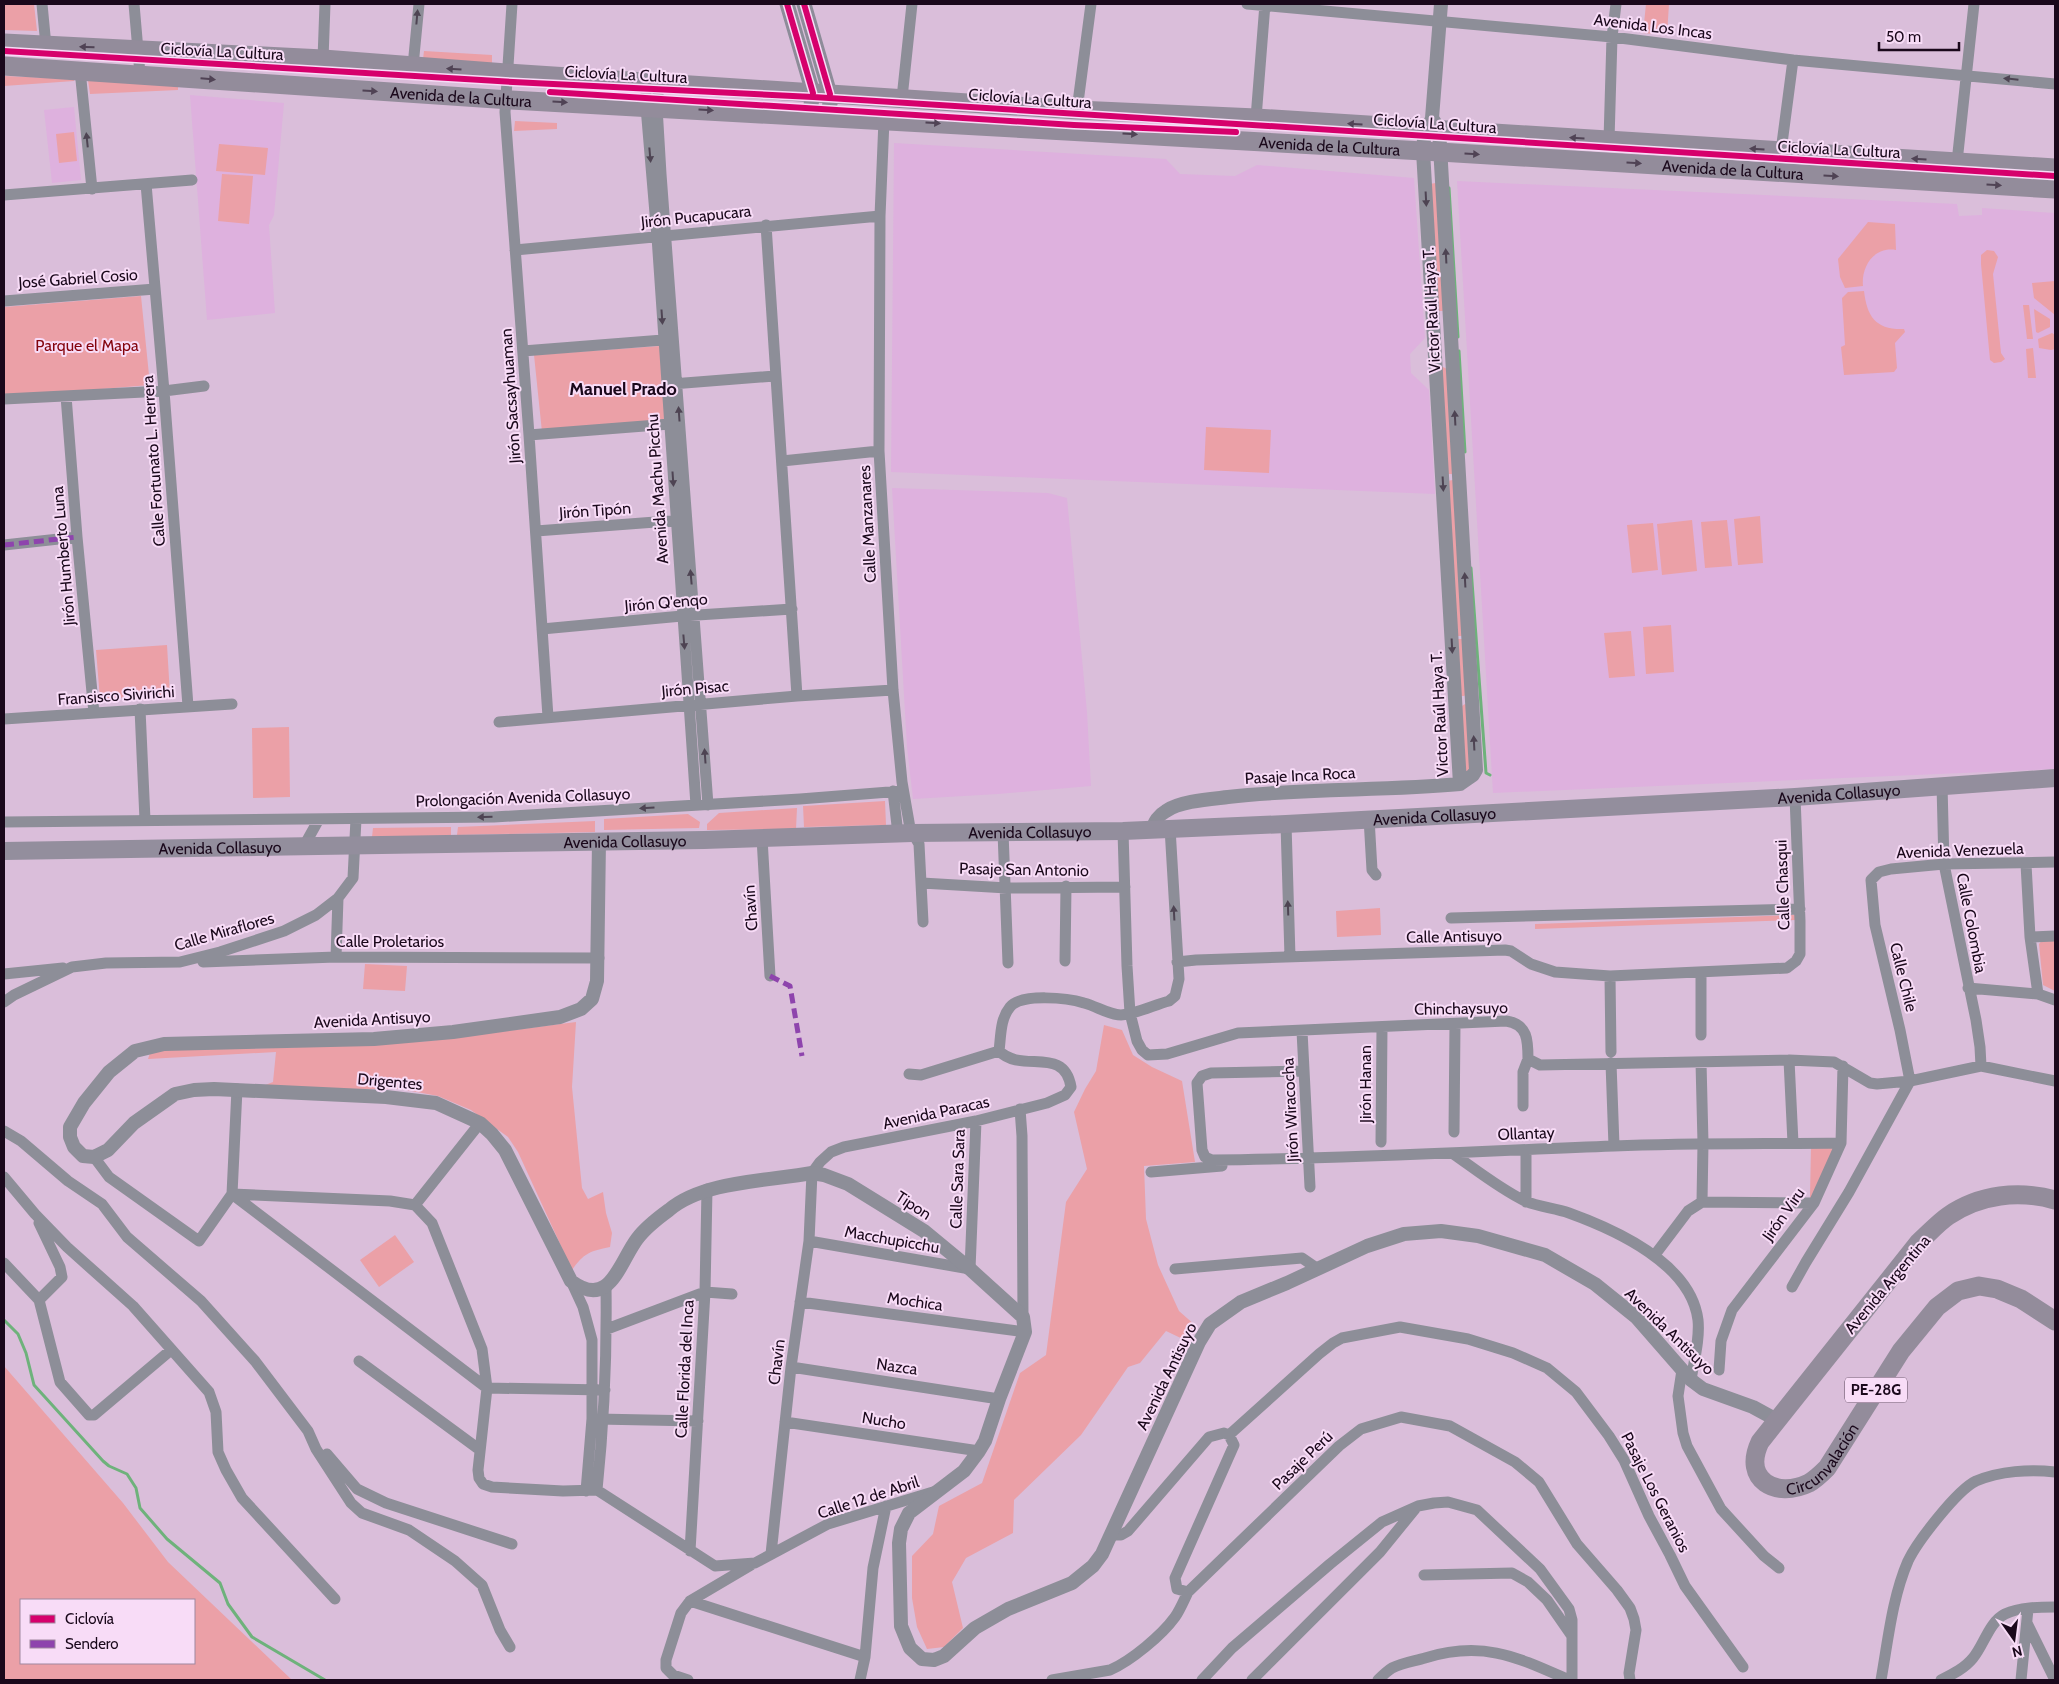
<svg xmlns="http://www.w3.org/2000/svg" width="2059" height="1684" font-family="Cabin,sans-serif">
  <rect width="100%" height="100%" fill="#dabeda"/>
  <path fill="#deb1de" d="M190,95L284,103L274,215L269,225L275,313L207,320Z
    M74,107L81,180L52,183L44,110Z
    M894,143L1166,159L1180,174L1235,176L1257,165L1414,178L1425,338L1410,354L1411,373L1429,390L1435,494L891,472Z
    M1457,181L1957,204L1959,216L1982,215V208L2055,213V769L1493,793Z
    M892,488L1048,493L1067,498L1087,712L1091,786L998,794L913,799L907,747Z"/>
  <path fill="#eba0a7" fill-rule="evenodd" d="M4,4H34L37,31L4,30Z
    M1646,4H1669L1667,35L1643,33Z
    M424,51L492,55V63L423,59Z
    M4,76L74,79V81L4,86Z
    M88,80L178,85V90L90,94Z
    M515,121L557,123V129L514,131Z
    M74,132L77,161L59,163L56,134Z
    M219,144L268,148L265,175L216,171Z
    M222,174L253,176L249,224L218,221Z
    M1436,183L1444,311H1436L1429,184Z
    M1868,222L1895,224L1896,250C1874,246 1861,267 1863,286L1845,288L1840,277L1838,259Z
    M1987,250L1994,251L1998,257L1993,274L2001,353L2005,359L2001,362L1994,363L1990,360L1981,264V255Z
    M2055,281V315L2034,298L2032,283Z
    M1864,291C1867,317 1876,330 1904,329L1905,332L1895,343L1897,368L1894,372L1844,375L1841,347L1845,345L1842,298L1848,292Z
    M141,296L150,385L4,397V307Z
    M2023,305H2029L2033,339H2027Z
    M2034,309L2050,319V327L2038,333L2036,332Z
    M2052,333L2055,335V349L2051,350L2039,348L2038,339Z
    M660,346L666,422L542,432L534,355Z
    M2033,348L2036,378H2028L2026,349Z
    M1443,367L1447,369L1454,474H1446L1439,369Z
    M1206,427L1271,430L1269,473L1204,470Z
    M1453,480L1463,636H1456L1447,481Z
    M1760,516L1763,563L1738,565L1734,519Z
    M1692,520L1697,571L1662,575L1657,524Z
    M1727,520L1732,566L1705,568L1701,522Z
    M1653,523L1658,570L1632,573L1627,525Z
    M1671,625L1674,672L1646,674L1643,627Z
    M1631,631L1635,676L1609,678L1604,633Z
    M1457,639H1463L1466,695L1464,696H1461Z
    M167,645L170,695L100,699L96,650Z
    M1465,704L1468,706L1472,771L1468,772L1465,770L1462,706Z
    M289,727L290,797L253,798L252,728Z
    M885,801L886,825L804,827L803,806Z
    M797,808L796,829L707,830V824L719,813Z
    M688,814L700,822L699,828L604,830V819Z
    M595,821V832L457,835L458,827Z
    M451,827V836L372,837L373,828Z
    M1380,908L1381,935L1337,937L1336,911Z
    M1796,915V920L1535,929V924Z
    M2044,938H2055V991L2043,985L2039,944Z
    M365,964L407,966L405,991L363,989Z
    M576,1022L572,1087L582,1188L588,1199L603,1192L606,1213L612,1233L610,1247C590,1251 584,1253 572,1270L518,1152L508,1137L471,1110L438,1096L401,1089H255L273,1082L276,1052L148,1059L150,1053L160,1050L276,1048L429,1041Z
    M1104,1025L1122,1030L1133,1055L1152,1067L1182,1081L1195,1162L1144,1166L1146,1219L1158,1265L1179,1311L1196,1326L1187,1341L1166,1331L1140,1363L1128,1367L1081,1435L1014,1500L1013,1533L966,1558L952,1582L963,1628L944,1647L927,1649L917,1627L912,1598V1556L933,1534L939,1506L982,1483L1020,1373L1046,1355L1066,1202L1087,1169L1074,1112L1085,1089L1096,1071Z
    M1811,1146L1834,1147L1811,1200L1810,1197Z
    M395,1235L414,1262L379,1287L360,1260Z
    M4,1366L123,1503L168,1562L292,1680H4ZM21,1600H194V1663H21Z"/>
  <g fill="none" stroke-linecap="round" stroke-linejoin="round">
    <path stroke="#6eb27b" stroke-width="3" d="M1449,188L1458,337
      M1459,351L1465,452
      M1471,568L1486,773L1490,775
      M4,1320L18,1334L26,1353L34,1385L103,1461L109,1466L127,1474L136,1488L140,1508L167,1539L220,1583L228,1604L252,1637L325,1680"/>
    <path stroke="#8d8e98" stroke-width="11" d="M42,4L46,46
      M134,4L140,74
      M512,4L505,112L529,435L548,717
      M1247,4L1612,37L1793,60L2055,84
      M323,59L325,4
      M413,66L419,4
      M80,70L92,189
      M646,81V107L657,237L696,805
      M659,82L657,107L661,174L708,805
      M902,98L912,4
      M1077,110L1091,4
      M1256,118L1265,4
      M884,120L880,216L879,451L893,690L902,782L910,828L919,844L923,922
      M1609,140L1612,37L1616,4
      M1781,151L1793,60
      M1957,162L1974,4
      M146,184L164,391L188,706
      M4,195L192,180
      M766,225L797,696
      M515,250L880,216
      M4,301L155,289
      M523,351L663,340
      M672,384L775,376
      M66,396L77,537L94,713
      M4,399L164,391L204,386
      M529,435L670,424
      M782,461L879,451
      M536,531L682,520
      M4,545L77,537
      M542,629L682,616L792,609
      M140,709L145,820
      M4,719L232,704
      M499,722L797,696L893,690
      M1942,785L1944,864L1976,1020L1980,1047L1981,1066
      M893,791L898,834
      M1369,818L1372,870L1376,875
      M4,822L494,817L800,799L902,791
      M1286,824L1290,957
      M1123,831L1127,966L1130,1013L1137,1041L1142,1050L1148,1055L1167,1054L1238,1033L1506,1021C1528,1024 1528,1041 1528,1059L1540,1065L1789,1060L1834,1062L1870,1083L1877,1084L1910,1081L1981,1066L2055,1081
      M1003,832L1008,963
      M762,838L770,976
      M304,846L319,819
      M2026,864L2030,937L2038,994
      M922,883L1007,888L1125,887
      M1451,918L1800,909
      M2030,937L2055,936
      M336,957L338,898
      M1065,961L1066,886
      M203,962L336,957L599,958
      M1177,962L1196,960L1505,950L1511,951L1531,964L1555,972L1610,976L1787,968L1796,961L1800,954V921L1795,797
      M4,974L63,968
      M1610,976L1611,1052
      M1968,988L2038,994L2055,1000
      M4,1002L14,995L72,967L106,963L180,962L220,952L284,931L316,915L338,898L353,878L356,819
      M1302,1031L1310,1187
      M1701,1035V973
      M1789,1060L1793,1143
      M1611,1063L1614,1146
      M1304,1071L1211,1073L1202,1076L1197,1083L1202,1150L1205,1157L1212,1160C1346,1159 1480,1151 1614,1146C1689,1143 1765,1144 1841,1143
      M909,1074L921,1075L999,1051
      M1910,1081L1900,1030L1875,925L1871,880L1879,872L1891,869L1944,864L2055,862
      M1523,1106V1072L1528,1059
      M1020,1109L1022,1136L1023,1317
      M4,1131L21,1141L68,1181L102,1204L127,1237L201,1301L255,1361L308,1431L316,1449L351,1503L362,1513L409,1530L455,1561L482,1585L500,1630L510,1647
      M1454,1132L1455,1024
      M1381,1142L1382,1027
      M1526,1150V1202
      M1452,1153C1475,1169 1500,1189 1525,1201C1539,1207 1555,1208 1569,1213C1616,1230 1691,1264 1698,1320C1700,1339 1694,1361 1691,1380
      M94,1157L109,1177L199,1241L232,1194L237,1089
      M1151,1172L1222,1166
      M4,1177L35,1214L67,1247L133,1306L209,1392L216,1412L218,1452L226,1470L242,1498L335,1599
      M232,1194L390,1201L415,1205L432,1223L482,1349L487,1388L478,1470L479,1478L483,1484L492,1487L563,1491L597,1490
      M232,1194L487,1388L605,1390
      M1702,1202L1814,1203
      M415,1205L480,1123
      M39,1223L60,1267L62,1277L39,1300
      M809,1241L970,1269L976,1121
      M1654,1256L1688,1211L1702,1202L1703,1143L1701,1062
      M4,1263L39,1300L60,1382L89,1415H94L171,1350
      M1175,1269L1302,1258L1318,1269
      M571,1281L583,1307L592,1340V1419L586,1491
      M1792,1287L1806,1262L1849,1192L1910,1081
      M800,1302L1025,1332
      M607,1329L705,1292L732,1294
      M359,1361L480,1450
      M791,1367L999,1399
      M1682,1370L1678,1396L1683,1433L1687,1446L1721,1509L1764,1556L1779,1568
      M1719,1370L1721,1341L1732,1310L1814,1203L1841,1143L1843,1066
      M597,1419L698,1421
      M785,1422L979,1451
      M1229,1435L1319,1354L1333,1343L1342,1338L1400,1327L1468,1339L1513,1353L1547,1368L1576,1392L1609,1436L1624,1460L1649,1516L1670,1555L1685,1586L1743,1667
      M327,1454L357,1489L386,1503L512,1544
      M597,1490L715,1566L755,1563L828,1524L933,1492
      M597,1490C604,1422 607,1355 606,1287
      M1112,1531L1115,1535H1121L1128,1531L1209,1437L1224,1433L1229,1435L1234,1445L1175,1578L1177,1589L1188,1592L1339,1446L1361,1429L1401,1417L1450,1426L1515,1462L1539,1482L1577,1544L1617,1590L1630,1608L1634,1619L1636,1630L1629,1673L1630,1680
      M690,1551L705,1292L707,1189
      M771,1554L791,1367L809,1241L812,1173L820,1162L831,1152L844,1147L976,1121L1047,1103L1065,1095L1071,1087C1064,1045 1022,1074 999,1051C1001,1036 1000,1019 1010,1007C1022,993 1068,998 1084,1003C1096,1006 1109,1015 1121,1015C1136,1014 1154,1005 1169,1001L1175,996L1179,979L1170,828
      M1424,1575L1512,1573L1528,1582L1547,1600L1572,1636V1680
      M690,1601L865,1657
      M2027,1623L2055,1680
      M688,1680L673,1675L666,1668V1660L681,1613L690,1601L751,1565
      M860,1680L865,1657L873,1568L886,1506
      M1052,1680L1110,1670C1131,1661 1162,1635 1175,1617C1180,1610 1184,1600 1188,1592
      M1202,1680L1232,1648L1330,1564L1382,1522L1418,1506L1434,1503L1448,1502L1477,1510L1540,1569L1569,1609L1572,1620V1636
      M1252,1680L1380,1552L1415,1509
      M1378,1680C1382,1676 1387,1671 1392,1668C1402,1663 1415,1661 1425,1658C1483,1640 1517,1657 1569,1680
      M1881,1680C1888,1641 1892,1598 1908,1561C1917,1542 1957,1490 1976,1481C2000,1471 2030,1469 2055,1472
      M1941,1680C1953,1674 1965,1668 1973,1658C1984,1645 1989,1622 2005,1614C2020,1607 2039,1607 2055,1607
      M2021,1680L2028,1609"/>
    <path stroke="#8d8e98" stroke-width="14" d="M1432,118L1439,129L1476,770L1473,775L1460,784
      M1432,118L1441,4
      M1431,121L1425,128L1423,151L1460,784
      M1153,829C1154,822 1159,815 1166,811C1180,801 1212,799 1228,797C1306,788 1383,791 1460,784
      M599,841L597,981L592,999L581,1009L560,1017L453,1032L374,1039L164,1044L135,1051L109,1072L84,1103L70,1127V1137L74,1147L83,1156L94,1157L108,1150L134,1123L175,1094L194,1090L214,1089L386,1097L436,1103L480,1123L492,1134L505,1150L571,1281C610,1310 619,1263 637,1239C645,1228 658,1218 669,1210C703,1181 768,1181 812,1173L824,1175L848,1184L924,1231L970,1269L1023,1317L1025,1332L999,1399L985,1441L979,1451L964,1471L909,1513L901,1529L899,1543L901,1626L910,1648L922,1659L934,1660L944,1656L975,1628L1008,1609L1072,1583L1093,1566L1102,1554L1199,1342L1210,1324L1241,1302L1287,1283L1367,1246L1404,1234L1441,1231L1478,1236L1545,1255L1595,1284L1636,1317L1691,1380L1703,1389L1753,1407L1777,1420"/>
    <path stroke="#8d8c99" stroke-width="15" d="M787,4L813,93L809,116
      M804,4L830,94L831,99L827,117"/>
    <path stroke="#938e9d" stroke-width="18" id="s1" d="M4,851L704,840L912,833L1123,831L1286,824L1795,797L2055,778"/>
    <g stroke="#938c9b" stroke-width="19">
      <path d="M4,43L323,59L506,73L1077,110L1256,118L2055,168"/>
      <path id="s2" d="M4,66L511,100L1423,151L2055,189"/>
      <path id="s3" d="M2055,1200C2019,1190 1980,1194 1948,1216C1938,1223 1929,1233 1919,1242L1760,1442C1742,1480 1776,1499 1809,1483C1816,1479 1822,1473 1827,1468L1901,1351L1937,1307L1958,1291L1979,1286L1997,1289L2021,1299L2055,1321"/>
    </g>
    <path stroke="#8e44ad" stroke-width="5" stroke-dasharray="10 5" stroke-linecap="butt" d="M4,545L77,537
      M770,976L790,986L802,1056"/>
    <defs>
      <path id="cycleway" d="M787,4L813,93
        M804,4L830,94
        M4,51L513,82L813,97L2055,176
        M550,92L1074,125L1236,132"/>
    </defs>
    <use href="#cycleway" stroke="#f8dcf7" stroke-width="9"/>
    <use href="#cycleway" stroke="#d6006c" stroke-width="6"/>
  </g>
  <defs><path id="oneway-solid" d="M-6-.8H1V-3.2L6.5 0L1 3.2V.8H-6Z" transform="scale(1.25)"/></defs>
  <g fill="#4e4453">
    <use href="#oneway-solid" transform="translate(417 17) rotate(-85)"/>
    <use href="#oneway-solid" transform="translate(2011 79) rotate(-174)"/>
    <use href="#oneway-solid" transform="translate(87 140) rotate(-96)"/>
    <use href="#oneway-solid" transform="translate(650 155) rotate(85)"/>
    <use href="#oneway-solid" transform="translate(1426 199) rotate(87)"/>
    <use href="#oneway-solid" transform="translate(1446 256) rotate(-93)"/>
    <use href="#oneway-solid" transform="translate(662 317) rotate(86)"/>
    <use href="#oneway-solid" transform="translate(679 414) rotate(-94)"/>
    <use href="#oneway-solid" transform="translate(1455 418) rotate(-93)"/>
    <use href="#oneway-solid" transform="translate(673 479) rotate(86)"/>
    <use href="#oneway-solid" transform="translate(1443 484) rotate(87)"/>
    <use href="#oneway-solid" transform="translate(691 577) rotate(-95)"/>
    <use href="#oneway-solid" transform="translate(1465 580) rotate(-93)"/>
    <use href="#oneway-solid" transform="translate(684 642) rotate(85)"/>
    <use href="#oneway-solid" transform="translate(1452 646) rotate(87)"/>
    <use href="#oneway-solid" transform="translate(1474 743) rotate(-93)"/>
    <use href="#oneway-solid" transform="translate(705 756) rotate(-94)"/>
    <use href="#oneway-solid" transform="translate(647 808) rotate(176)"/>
    <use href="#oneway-solid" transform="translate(485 817) rotate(178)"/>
    <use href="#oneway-solid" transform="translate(1288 908) rotate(-92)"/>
    <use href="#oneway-solid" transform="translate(1174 913) rotate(-93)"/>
  </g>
  <g fill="#504355">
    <use href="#oneway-solid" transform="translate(87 47) rotate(-178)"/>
    <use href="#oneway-solid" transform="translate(454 69) rotate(-176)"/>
    <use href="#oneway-solid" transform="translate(208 79) rotate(5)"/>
    <use href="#oneway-solid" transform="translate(370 91) rotate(4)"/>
    <use href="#oneway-solid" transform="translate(560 102) rotate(3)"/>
    <use href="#oneway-solid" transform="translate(706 110) rotate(3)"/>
    <use href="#oneway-solid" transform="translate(933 123) rotate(3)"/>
    <use href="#oneway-solid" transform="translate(1355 124) rotate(-176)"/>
    <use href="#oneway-solid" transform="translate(1130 134) rotate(3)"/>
    <use href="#oneway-solid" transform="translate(1577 138) rotate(-176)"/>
    <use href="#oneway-solid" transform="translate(1757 149) rotate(-176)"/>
    <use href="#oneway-solid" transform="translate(1472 154) rotate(3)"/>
    <use href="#oneway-solid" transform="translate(1919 159) rotate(-177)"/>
    <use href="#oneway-solid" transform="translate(1634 163) rotate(3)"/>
    <use href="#oneway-solid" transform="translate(1831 176) rotate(3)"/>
    <use href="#oneway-solid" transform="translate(1994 185) rotate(3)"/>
  </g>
  <g text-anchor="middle" stroke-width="4" stroke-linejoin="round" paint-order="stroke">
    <rect fill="#f8dcf7" stroke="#5d485d" stroke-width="1" x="1845" y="1377.5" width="62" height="25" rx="4"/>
    <g font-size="15" font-weight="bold" fill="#1a081b">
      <text x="1876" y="1395">PE-28G</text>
    </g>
    <g font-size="16" fill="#1a081b" stroke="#f8dcf7">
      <text transform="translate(1653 26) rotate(7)" y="6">Avenida Los Incas</text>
      <text transform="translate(222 51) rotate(3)" y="6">Ciclovía La Cultura</text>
      <text transform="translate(626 74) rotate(3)" y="6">Ciclovía La Cultura</text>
      <text dy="6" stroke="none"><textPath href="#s2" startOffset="458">Avenida de la Cultura</textPath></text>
      <text transform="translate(1030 98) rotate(4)" y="6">Ciclovía La Cultura</text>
      <text transform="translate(1435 123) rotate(4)" y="6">Ciclovía La Cultura</text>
      <text dy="6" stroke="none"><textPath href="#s2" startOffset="1328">Avenida de la Cultura</textPath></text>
      <text transform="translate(1839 149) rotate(3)" y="6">Ciclovía La Cultura</text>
      <text dy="6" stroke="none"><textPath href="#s2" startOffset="1732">Avenida de la Cultura</textPath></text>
      <text transform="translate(696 216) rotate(-6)" y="6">Jirón Pucapucara</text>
      <text transform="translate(78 278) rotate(-4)" y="6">José Gabriel Cosio</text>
      <text transform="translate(1431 310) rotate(-93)" y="6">Victor Raúl Haya T.</text>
      <text transform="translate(510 396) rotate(-94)" y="6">Jirón Sacsayhuaman</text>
      <text transform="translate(153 461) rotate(-94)" y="6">Calle Fortunato L. Herrera</text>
      <text transform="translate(657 489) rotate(-94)" y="6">Avenida Machu Picchu</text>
      <text transform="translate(595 510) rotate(-4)" y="6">Jirón Tipón</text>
      <text transform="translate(867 524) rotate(-93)" y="6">Calle Manzanares</text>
      <text transform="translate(63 556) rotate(-95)" y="6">Jirón Humberto Luna</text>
      <text transform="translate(666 602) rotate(-5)" y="6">Jirón Q'enqo</text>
      <text transform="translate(695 688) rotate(-5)" y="6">Jirón Pisac</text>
      <text transform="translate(116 695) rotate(-4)" y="6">Fransisco Sivirichi</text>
      <text transform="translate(1439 714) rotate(-93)" y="6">Victor Raúl Haya T.</text>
      <text transform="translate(1300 775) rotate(-3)" y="6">Pasaje Inca Roca</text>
      <text dy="6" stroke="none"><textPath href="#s1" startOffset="1836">Avenida Collasuyo</textPath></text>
      <text transform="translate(523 797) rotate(-2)" y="6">Prolongación Avenida Collasuyo</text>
      <text dy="6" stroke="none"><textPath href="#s1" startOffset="1431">Avenida Collasuyo</textPath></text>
      <text dy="6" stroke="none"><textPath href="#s1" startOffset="1026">Avenida Collasuyo</textPath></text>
      <text dy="6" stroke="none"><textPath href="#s1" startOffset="621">Avenida Collasuyo</textPath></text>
      <text dy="6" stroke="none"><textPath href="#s1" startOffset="216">Avenida Collasuyo</textPath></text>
      <text transform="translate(1960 850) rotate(-2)" y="6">Avenida Venezuela</text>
      <text transform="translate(1024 869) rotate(1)" y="6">Pasaje San Antonio</text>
      <text transform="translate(1782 885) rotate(-92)" y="6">Calle Chasqui</text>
      <text transform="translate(750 908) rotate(-94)" y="6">Chavín</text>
      <text transform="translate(1972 923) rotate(79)" y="6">Calle Colombia</text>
      <text transform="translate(224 931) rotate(-16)" y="6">Calle Miraflores</text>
      <text transform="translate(1454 936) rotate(-1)" y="6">Calle Antisuyo</text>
      <text x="390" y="947">Calle Proletarios</text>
      <text transform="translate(1904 977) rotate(76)" y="6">Calle Chile</text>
      <text transform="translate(1461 1008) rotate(-1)" y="6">Chinchaysuyo</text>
      <text transform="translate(372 1019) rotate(-3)" y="6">Avenida Antisuyo</text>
      <text transform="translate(390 1081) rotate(5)" y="6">Drigentes</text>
      <text transform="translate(1365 1084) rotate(-90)" y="6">Jirón Hanan</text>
      <text transform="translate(1290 1110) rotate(-93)" y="6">Jirón Wiracocha</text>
      <text transform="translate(936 1112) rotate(-12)" y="6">Avenida Paracas</text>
      <text transform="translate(1526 1133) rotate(-2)" y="6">Ollantay</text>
      <text transform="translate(957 1179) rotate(-88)" y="6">Calle Sara Sara</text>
      <text transform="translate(914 1205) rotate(33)" y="6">Tipon</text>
      <text transform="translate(1783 1214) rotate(-55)" y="6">Jirón Viru</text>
      <text transform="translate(892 1239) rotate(10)" y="6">Macchupicchu</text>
      <text transform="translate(1887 1284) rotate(-50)" y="6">Avenida Argentina</text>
      <text transform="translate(915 1301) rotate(8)" y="6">Mochica</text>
      <text transform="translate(1670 1331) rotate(44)" y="6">Avenida Antisuyo</text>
      <text transform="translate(776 1362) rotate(-83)" y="6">Chavín</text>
      <text transform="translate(897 1366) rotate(8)" y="6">Nazca</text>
      <text transform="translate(684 1369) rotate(-87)" y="6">Calle Florida del Inca</text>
      <text transform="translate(1166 1376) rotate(-64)" y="6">Avenida Antisuyo</text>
      <text transform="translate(884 1420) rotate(9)" y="6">Nucho</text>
      <text dy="6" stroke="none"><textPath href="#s3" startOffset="522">Circunvalación</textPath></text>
      <text transform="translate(1302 1460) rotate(-44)" y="6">Pasaje Perú</text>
      <text transform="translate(1656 1492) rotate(63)" y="6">Pasaje Los Geranios</text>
      <text transform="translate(868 1497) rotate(-18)" y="6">Calle 12 de Abril</text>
    </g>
    <g font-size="16" fill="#83030c" stroke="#f8dcf7">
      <text x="87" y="351">Parque el Mapa</text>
    </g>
    <g font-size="18" font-weight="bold" fill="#1a081b" stroke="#f8dcf7">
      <text x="623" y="395">Manuel Prado</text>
    </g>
  </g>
  <rect width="2059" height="1684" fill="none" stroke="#1a081b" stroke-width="10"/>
  <rect x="20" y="1599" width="175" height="65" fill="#f8dcf7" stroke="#9f879f"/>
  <rect x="30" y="1615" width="25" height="8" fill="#d6006c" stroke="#9f879f"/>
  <text x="65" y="1624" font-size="15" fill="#1a081b">Ciclovía</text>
  <rect x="30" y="1640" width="25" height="8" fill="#8e44ad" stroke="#9f879f"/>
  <text x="65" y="1649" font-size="15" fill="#1a081b">Sendero</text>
  <g transform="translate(2014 1639) rotate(166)" stroke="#f8dcf7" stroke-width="4" paint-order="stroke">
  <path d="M0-4L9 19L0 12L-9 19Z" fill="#1a081b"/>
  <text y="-8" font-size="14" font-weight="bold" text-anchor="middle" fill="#1a081b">N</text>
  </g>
  <path d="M1879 42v8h80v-8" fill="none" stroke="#1a081b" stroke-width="2.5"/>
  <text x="1886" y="42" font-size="15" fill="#1a081b" stroke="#f8dcf7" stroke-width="4" paint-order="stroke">50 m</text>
</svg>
